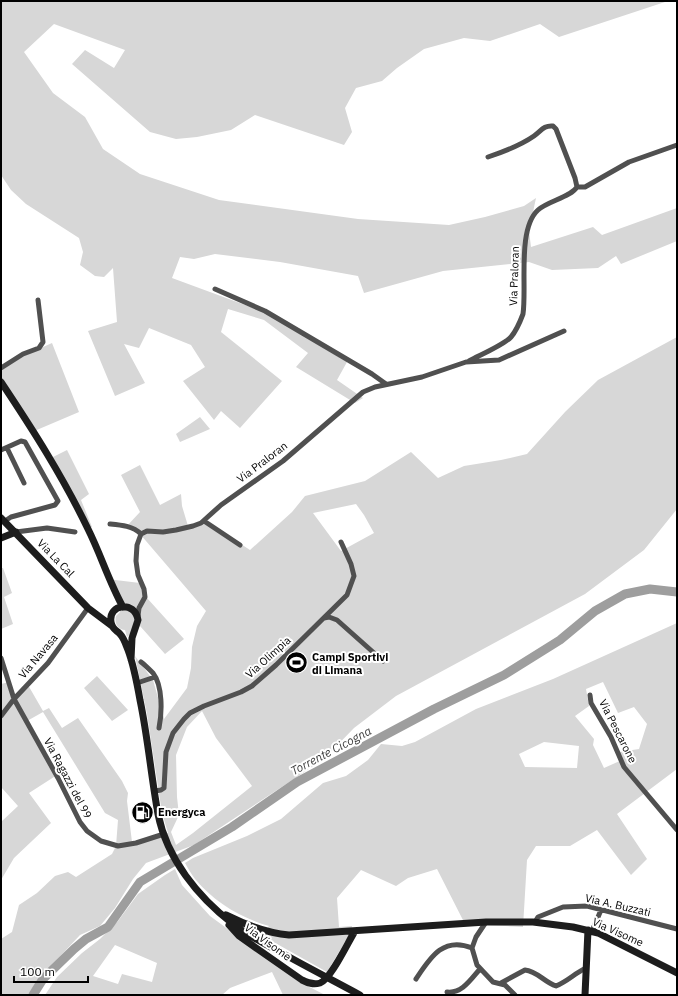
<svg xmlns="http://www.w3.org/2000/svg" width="678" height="996" font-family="'IBM Plex Sans',sans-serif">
  <rect width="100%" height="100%" fill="#fff"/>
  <path fill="#d7d7d7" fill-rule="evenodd" d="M1,1H668L559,37L540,24L490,41L464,38L424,49L397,68L382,81L356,88L345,108L352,132L344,145L255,115L231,130L197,137L176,139L150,132L72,64L85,50L114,68L125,50L54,24L24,52L53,93L85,117L103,149L140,174L219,200L358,219L449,225L485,217L524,206L536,198L529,231L531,247L593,227L602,235L677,208V241L621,264L616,256L598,268L552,270L529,262L443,271L364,293L358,276L280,262L215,254L194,259L180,257L172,278L264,312L347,362L337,380L363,398L355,403L296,367L308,353L264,320L228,309L221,332L282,381L240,428L221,411L214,420L183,381L205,367L191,345L149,328L139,348L124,344L145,383L115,396L88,331L117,322L113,268L104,277L95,276L80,265L83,252L79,238L26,204L11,190L1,175Z
    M677,337V509L644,550L585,594L396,696L354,728L324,759L194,845L146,863L133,879L115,908L100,926L80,935L39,979L28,995H1V939L12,932L19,905L37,893L55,876L68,872L76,877L112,854L116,846L118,820L105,813L43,712L27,721L57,775L29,793L51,823L14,858L1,880V822L18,806L1,787V684L9,682L15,699L28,685L43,711L49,708L62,728L78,718L122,781L128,793L127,801L132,842L168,833L162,813L147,714L135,656L153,680L164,719L187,688L191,668L192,647L197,626L206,611L140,534L126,527L140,512L121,475L140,465L160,505L181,494L182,506L188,526L198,523L203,519L250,550L292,512L305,496L365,481L411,452L438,478L464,466L501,460L527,454L565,412L598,380ZM356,504L364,515L374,533L341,551L313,513ZM202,711L216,738L252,786L193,833L176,845L171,832L179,815L177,797L176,755L187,727Z
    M52,343L79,412L32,432L1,385V366Z
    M200,417L210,429L180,442L176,434Z
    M67,450L89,494L81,500L92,527L88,528L49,459Z
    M1,568H3L12,593L4,597L13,624L1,629Z
    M107,579L140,583L147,598L184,639L165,654L140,626L127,637L125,630C118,629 114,624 116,616L120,612Z
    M677,623V769L617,814L647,859L631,875L597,830L570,846H536L527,860L523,927L488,925L466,926L437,869L408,878L396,886L361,870L337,898L339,927L352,926L351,932L327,972L261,935L269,926C241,918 214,902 195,879C191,874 188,868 185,863L193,858L247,836L281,819L323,783L346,776L368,760L381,744L402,746L415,742L476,709L553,679ZM603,682L618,713L634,707L647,724L639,749L619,752L622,760L604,768L593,745L594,739L575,716L589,706L586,689ZM544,742L579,746L577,768L525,767L519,754Z
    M97,676L128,710L112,721L84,688Z
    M175,869L182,885L210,916L300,982L325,995H283L272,972L230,988L222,995H45L57,977L82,953L100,939L118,921L138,894L165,875ZM115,945L157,963L152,982L122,974L118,984L93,976Z"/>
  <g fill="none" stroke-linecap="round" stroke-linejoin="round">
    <path stroke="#9e9e9e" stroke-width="9" d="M33,995L43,979L74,949L86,939L108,927L140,882L232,827L297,782L434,709L504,675L560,640L595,611L625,594L650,589L677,592"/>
    <path stroke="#505050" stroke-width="5" d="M577,187H585L629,162L677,145
      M215,289L265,311L372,374L386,384
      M469,361C480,355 504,345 511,337C517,330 520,322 523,314C527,287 517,229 538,210C548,201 571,197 577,187L575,178L556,129L553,126C544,125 541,131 534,136C521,145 503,152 488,157
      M1,368L23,354L39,348L43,342L38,300
      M7,448L24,483
      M1,450L21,441L25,442L58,501L55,505L11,517L5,521
      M204,521L240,545
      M110,524C121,525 133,526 141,534
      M16,532L47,528L75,532
      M138,616L139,608L145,597L144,589L138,575L136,561L137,545L141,534L147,531L163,532L176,530L193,526L201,523L221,505L283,461L363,392L375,387L422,377L466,362L499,360L564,331
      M324,618L329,617L337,620L383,661
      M1,658L14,699L58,778L80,822L87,831L101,841L118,846L136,843L164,834
      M141,662C145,665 149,669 153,673C163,686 162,713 159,728
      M137,683L155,677
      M590,695L591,703L611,737L624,767L677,830
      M1,716L14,699L48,663L88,608
      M155,791L161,790L164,788L166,752L173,733L184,719L190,713L204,706L241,692L252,686L276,665L347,595L354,576L351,564L341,542
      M486,922L476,937L472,948L477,965L493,982L505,985L515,995
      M535,922L538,917L563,907L587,906L677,929
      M592,931L601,910
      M416,979C430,958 443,936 472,948
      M501,983L525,970C537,971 544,982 556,986C568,981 575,973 586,968
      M447,992C462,994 471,979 480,969"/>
    <path stroke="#1d1d1d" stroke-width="7" d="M1,382C33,430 63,477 88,529C101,555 109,582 123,607
      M1,518L88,608L112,626
      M1,538L16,532
      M131,659L132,638L138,620C135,600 108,604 111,622C112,629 116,630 120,634C124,638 126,645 128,650C134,666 137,683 140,700C148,738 151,776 158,814C167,859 198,897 233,924C247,935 265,944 280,952C307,967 334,981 360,995
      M226,915C246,925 266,933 289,935L486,922H533L573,927L598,933L677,973
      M229,925L239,936L302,980C308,983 313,985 320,983C331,979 348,942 355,931
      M585,995L588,930"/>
  </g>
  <defs>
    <symbol id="stadium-disc" viewBox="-11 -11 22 22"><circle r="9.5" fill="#000" stroke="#fff"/><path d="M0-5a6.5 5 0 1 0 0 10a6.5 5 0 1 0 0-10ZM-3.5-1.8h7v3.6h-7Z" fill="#fff"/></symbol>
    <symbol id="fuel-disc" viewBox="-11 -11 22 22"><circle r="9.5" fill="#000" stroke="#fff"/><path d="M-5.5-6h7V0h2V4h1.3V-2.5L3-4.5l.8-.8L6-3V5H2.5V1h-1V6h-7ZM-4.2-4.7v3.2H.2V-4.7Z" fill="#fff"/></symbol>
  </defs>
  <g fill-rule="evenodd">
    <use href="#stadium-disc" x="284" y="650" width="25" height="25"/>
    <use href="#fuel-disc" x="130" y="800" width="25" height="25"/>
  </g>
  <g text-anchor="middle" stroke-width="4" stroke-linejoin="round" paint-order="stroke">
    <g font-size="11" fill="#000" stroke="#fff">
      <text transform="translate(514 276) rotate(-88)" y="4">Via Praloran</text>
      <text transform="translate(262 462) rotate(-37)" y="4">Via Praloran</text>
      <text transform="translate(56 558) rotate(46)" y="4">Via La Cal</text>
      <text transform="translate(38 656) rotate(-50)" y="4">Via Navasa</text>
      <text transform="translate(268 657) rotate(-42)" y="4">Via Olimpia</text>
      <text transform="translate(618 731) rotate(63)" y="4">Via Pescarone</text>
      <text transform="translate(68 778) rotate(62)" y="4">Via Ragazzi del 99</text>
      <text transform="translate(618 905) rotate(13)" y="4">Via A. Buzzati</text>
      <text transform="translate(618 932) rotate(24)" y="4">Via Visome</text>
      <text transform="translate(268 942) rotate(36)" y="4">Via Visome</text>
    </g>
    <g font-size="11" font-weight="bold" fill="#000" stroke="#fff" text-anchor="start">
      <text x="312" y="661">Campi Sportivi<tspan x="312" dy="13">di Limana</tspan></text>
      <text x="158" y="816">Energyca</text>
    </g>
    <g font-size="12" font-style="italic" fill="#3f3f3f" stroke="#fff">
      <text transform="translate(331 751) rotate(-28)" y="4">Torrente Cicogna</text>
    </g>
  </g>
  <rect width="678" height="996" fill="none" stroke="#000000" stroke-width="4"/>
  <path d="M14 976v6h74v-6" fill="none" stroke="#000000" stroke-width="2"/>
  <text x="20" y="976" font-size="12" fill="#000000" stroke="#ffffff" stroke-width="3" paint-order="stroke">100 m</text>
</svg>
